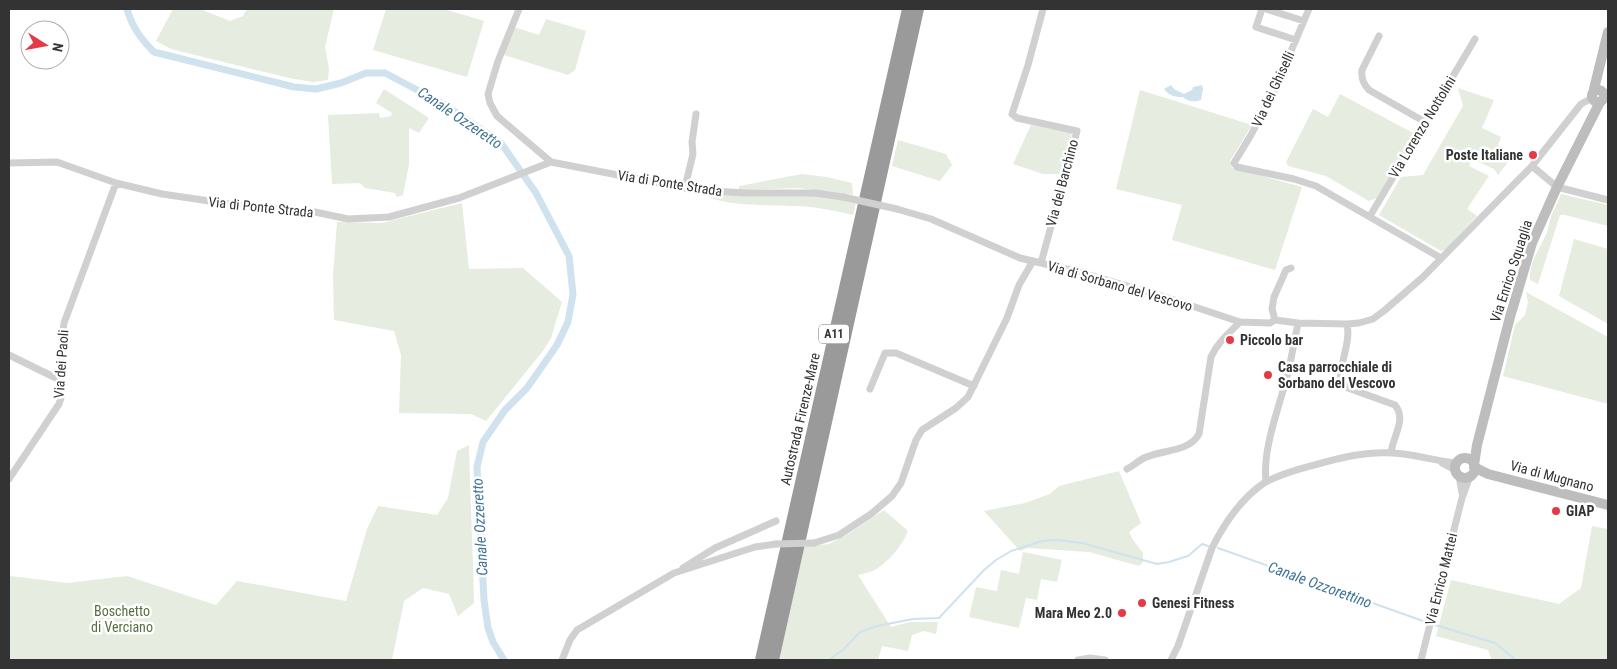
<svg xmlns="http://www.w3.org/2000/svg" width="1617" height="669" font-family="'Roboto Condensed',sans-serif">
  <rect width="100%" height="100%" fill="#fff"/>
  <path fill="#e6ecdf" d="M173,9H200L230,21L243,16L247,9H334L325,47L329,69L328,80L313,82L289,78L171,49L156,41Z
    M386,9H444L484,21L467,77L373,50Z
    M546,19L586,31L575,70L568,75L504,55L514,27L539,35Z
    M1458,88L1494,100L1482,128L1501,137L1498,145L1512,157L1498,175L1494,169L1472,159L1469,166L1489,176L1467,209L1477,216L1445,250L1441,251L1379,215L1401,177L1423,175L1463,106Z
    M384,89L429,118L419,133L409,128V164L403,195L397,197L395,193L365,188L360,183L332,184L328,115L379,113L380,118L391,116L392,113L376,103Z
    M1140,90L1252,125L1230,161L1232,168L1302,187L1275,270L1172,240L1182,205L1116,189Z
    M1340,94L1415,134L1377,198L1369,201L1326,176L1288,166L1286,162L1313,109L1328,117Z
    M1031,125L1072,133L1061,174H1043L1013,164Z
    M898,140L946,154L952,165L940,181L892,166Z
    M802,174L827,177L852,183L853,195L799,188L739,190V186Z
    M808,193L856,202L853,215C836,211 818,207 799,206C777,205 720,207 704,194L765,195Z
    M1561,194L1608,205V226L1565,215H1560L1538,284L1530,280C1529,261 1540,249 1547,232C1549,227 1549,222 1551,216C1554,209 1558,202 1561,194Z
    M462,203L469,269L523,268L562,302L551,338L543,351L486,421L471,414L399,413L401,355L394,331L334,320L333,276L337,222L382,223Z
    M1574,239L1608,249V324L1559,296Z
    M1526,292L1608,337V404L1503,376L1515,325L1525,315L1528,302Z
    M469,445C470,498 473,550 474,603L458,616L449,594L423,588L404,601L392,660H9V577L11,576L67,583L127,576L216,605L237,581L346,601L367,529L378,506L437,515L448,498L457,451Z
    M1119,471L1141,523L1129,532L1133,540L1143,553V562L1139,566L1089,552L1028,548L1020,551L984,511L1025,503L1050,494L1059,486Z
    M884,510L908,531C902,546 886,566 870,572C866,573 862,574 858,575L891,627L910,622H938L936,634L924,631L912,635L908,651L882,646L878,660H778L803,547L829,544L848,534Z
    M1592,526L1608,529V660H1492L1488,650L1436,636L1451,580L1559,604L1581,588Z
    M1023,552L1062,560L1057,582L1041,579L1037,600L1026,598L1019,628L969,617L976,587L997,591L1001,570L1019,574Z"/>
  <path fill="#cfe2ee" d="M1171,85L1174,89L1184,94L1192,90L1193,87L1202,85L1203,89L1201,100C1194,102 1188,102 1183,97C1175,97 1169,96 1164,89Z"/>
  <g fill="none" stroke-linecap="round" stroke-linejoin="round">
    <path stroke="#cfe2ee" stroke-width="2" d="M1218,548L1423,621
      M1435,625L1495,643L1516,660
      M829,660L844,649L860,632L877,626L913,619L939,618L984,570L996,560L1011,551L1042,541L1057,540L1082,543L1157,564L1169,562L1188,556L1202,544L1208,546"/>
    <path stroke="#cfe2ee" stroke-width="7" d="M127,9C132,27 141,39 154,52L294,87L316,89L341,83L366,73H385L442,103L501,143L536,193L569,256L573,294L568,322L557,345L527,388L505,410L483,442L477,467L484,600L488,628L493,642L504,660"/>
    <path stroke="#d0d0d0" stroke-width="7" d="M519,9L498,61L488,94L490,103L497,116L551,162
      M1262,9L1256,27L1296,40
      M1266,9L1304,21
      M1309,9L1274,91L1251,135L1234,163L1237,167L1294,179L1316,186L1441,258
      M1379,36L1362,70C1361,78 1363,84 1369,90L1425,122
      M1604,95L1608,92
      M9,163L57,162L116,183L162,194L223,203L315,212L348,219L389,217L459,198L551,162L695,190L746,193H815L843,197
      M1532,166L1557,187L1608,200
      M685,187L693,154L692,142L696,114
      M897,209L931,219L1020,258L1083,273L1168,298L1240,322L1270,323L1275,320L1298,323L1347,324L1359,323L1373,319L1385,310L1423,277L1532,166L1581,104L1592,98
      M1370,216L1475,39
      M1041,263L1077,131L1017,118L1012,114L1028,65L1043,9
      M1275,320L1272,309L1274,297L1286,270L1291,268
      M1347,324C1351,342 1340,362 1340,381L1348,388L1395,405C1407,420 1393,435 1391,453
      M9,355L62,381
      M870,389L885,353H896L974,386
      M1442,463L1455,470
      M1127,469C1133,466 1138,461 1144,458C1163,449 1188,453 1199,434L1211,357C1217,343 1229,333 1240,322
      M1459,476L1462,493
      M9,479L59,404L61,398L62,339L64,323L116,183
      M1266,482C1262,447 1281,403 1289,369C1292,354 1295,338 1298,323
      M814,543L839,535L871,514L892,496L901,483L916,440L922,430L956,408L968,397L1007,318L1019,285L1033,261
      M683,568L715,548L776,521
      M562,660L570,640L577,630L674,573L755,547L776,544
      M1078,660L1090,658L1105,660
      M1171,660L1178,646L1212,548C1224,524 1242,498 1264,483C1276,476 1290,472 1303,468C1333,460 1361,451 1393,453C1414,454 1435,461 1457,463
      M1421,660L1462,498L1470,476"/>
    <path stroke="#bdbdbd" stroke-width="10" d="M1592 96a6 6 0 1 1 12 0a6 6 0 1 1-12 0Z
      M1593,93L1608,32
      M1455 468a10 10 0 1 1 20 0a10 10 0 1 1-20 0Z
      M1474,465L1477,445L1510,317L1532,243L1557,187L1600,102
      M1474,467L1488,474L1608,505"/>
    <path stroke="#9a9a9a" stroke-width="12" d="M761,660L908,9
      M773,660L918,9"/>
    <path stroke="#d0d0d0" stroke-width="7" d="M843,197L897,209
      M776,544L814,543"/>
  </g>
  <g fill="#e63946" stroke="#fff" stroke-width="2">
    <circle cx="1533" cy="155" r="5"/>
    <circle cx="1230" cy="340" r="5"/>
    <circle cx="1268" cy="375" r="5"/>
    <circle cx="1556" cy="511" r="5"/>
    <circle cx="1142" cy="603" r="5"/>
    <circle cx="1122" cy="613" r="5"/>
  </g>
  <g text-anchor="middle" stroke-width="5" stroke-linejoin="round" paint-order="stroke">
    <rect fill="#fff" stroke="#707070" stroke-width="1" x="819" y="324.5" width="30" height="19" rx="4"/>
    <g font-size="12" font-weight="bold" fill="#333">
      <text x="834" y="338">A11</text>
    </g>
    <g font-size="14" fill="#333" stroke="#fff">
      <text transform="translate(1273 89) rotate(-65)" y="5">Via dei Ghiselli</text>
      <text transform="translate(1422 127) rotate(-59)" y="5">Via Lorenzo Nottolini</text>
      <text transform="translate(670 183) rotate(9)" y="5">Via di Ponte Strada</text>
      <text transform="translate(1062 183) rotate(-75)" y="5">Via del Barchino</text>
      <text transform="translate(261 207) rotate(6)" y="5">Via di Ponte Strada</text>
      <text transform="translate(1511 271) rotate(-72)" y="5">Via Enrico Squaglia</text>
      <text transform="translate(1120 286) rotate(16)" y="5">Via di Sorbano del Vescovo</text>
      <text transform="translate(61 364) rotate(-86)" y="5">Via dei Paoli</text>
      <text transform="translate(800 419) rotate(-77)" y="5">Autostrada Firenze-Mare</text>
      <text transform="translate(1552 476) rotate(15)" y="5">Via di Mugnano</text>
      <text transform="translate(1441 579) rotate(-76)" y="5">Via Enrico Mattei</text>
    </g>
    <g font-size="14" font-weight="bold" fill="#333" stroke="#fff" text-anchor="start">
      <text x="1523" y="160" text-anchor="end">Poste Italiane</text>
      <text x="1240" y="345">Piccolo bar</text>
      <text x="1278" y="372">Casa parrocchiale di<tspan x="1278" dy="16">Sorbano del Vescovo</tspan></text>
      <text x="1566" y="516">GIAP</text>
      <text x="1152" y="608">Genesi Fitness</text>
      <text x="1112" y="618" text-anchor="end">Mara Meo 2.0</text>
    </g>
    <g font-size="14" fill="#56703f" stroke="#fff">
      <text x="122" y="616">Boschetto<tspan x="122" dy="16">di Verciano</tspan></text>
    </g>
    <g font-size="15" font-style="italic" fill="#3f7597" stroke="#fff">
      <text transform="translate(460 118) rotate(34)" y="5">Canale Ozzeretto</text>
      <text transform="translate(480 527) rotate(-93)" y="5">Canale Ozzeretto</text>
      <text transform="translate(1320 585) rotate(20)" y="5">Canale Ozzorettino</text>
    </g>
  </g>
  <rect width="1617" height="669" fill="none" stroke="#333333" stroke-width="20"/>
  <g transform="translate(45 45) rotate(101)"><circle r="24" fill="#ffffff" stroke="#adadad"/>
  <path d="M0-4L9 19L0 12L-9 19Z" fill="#e63946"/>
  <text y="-8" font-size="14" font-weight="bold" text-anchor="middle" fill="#333333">N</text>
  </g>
</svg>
